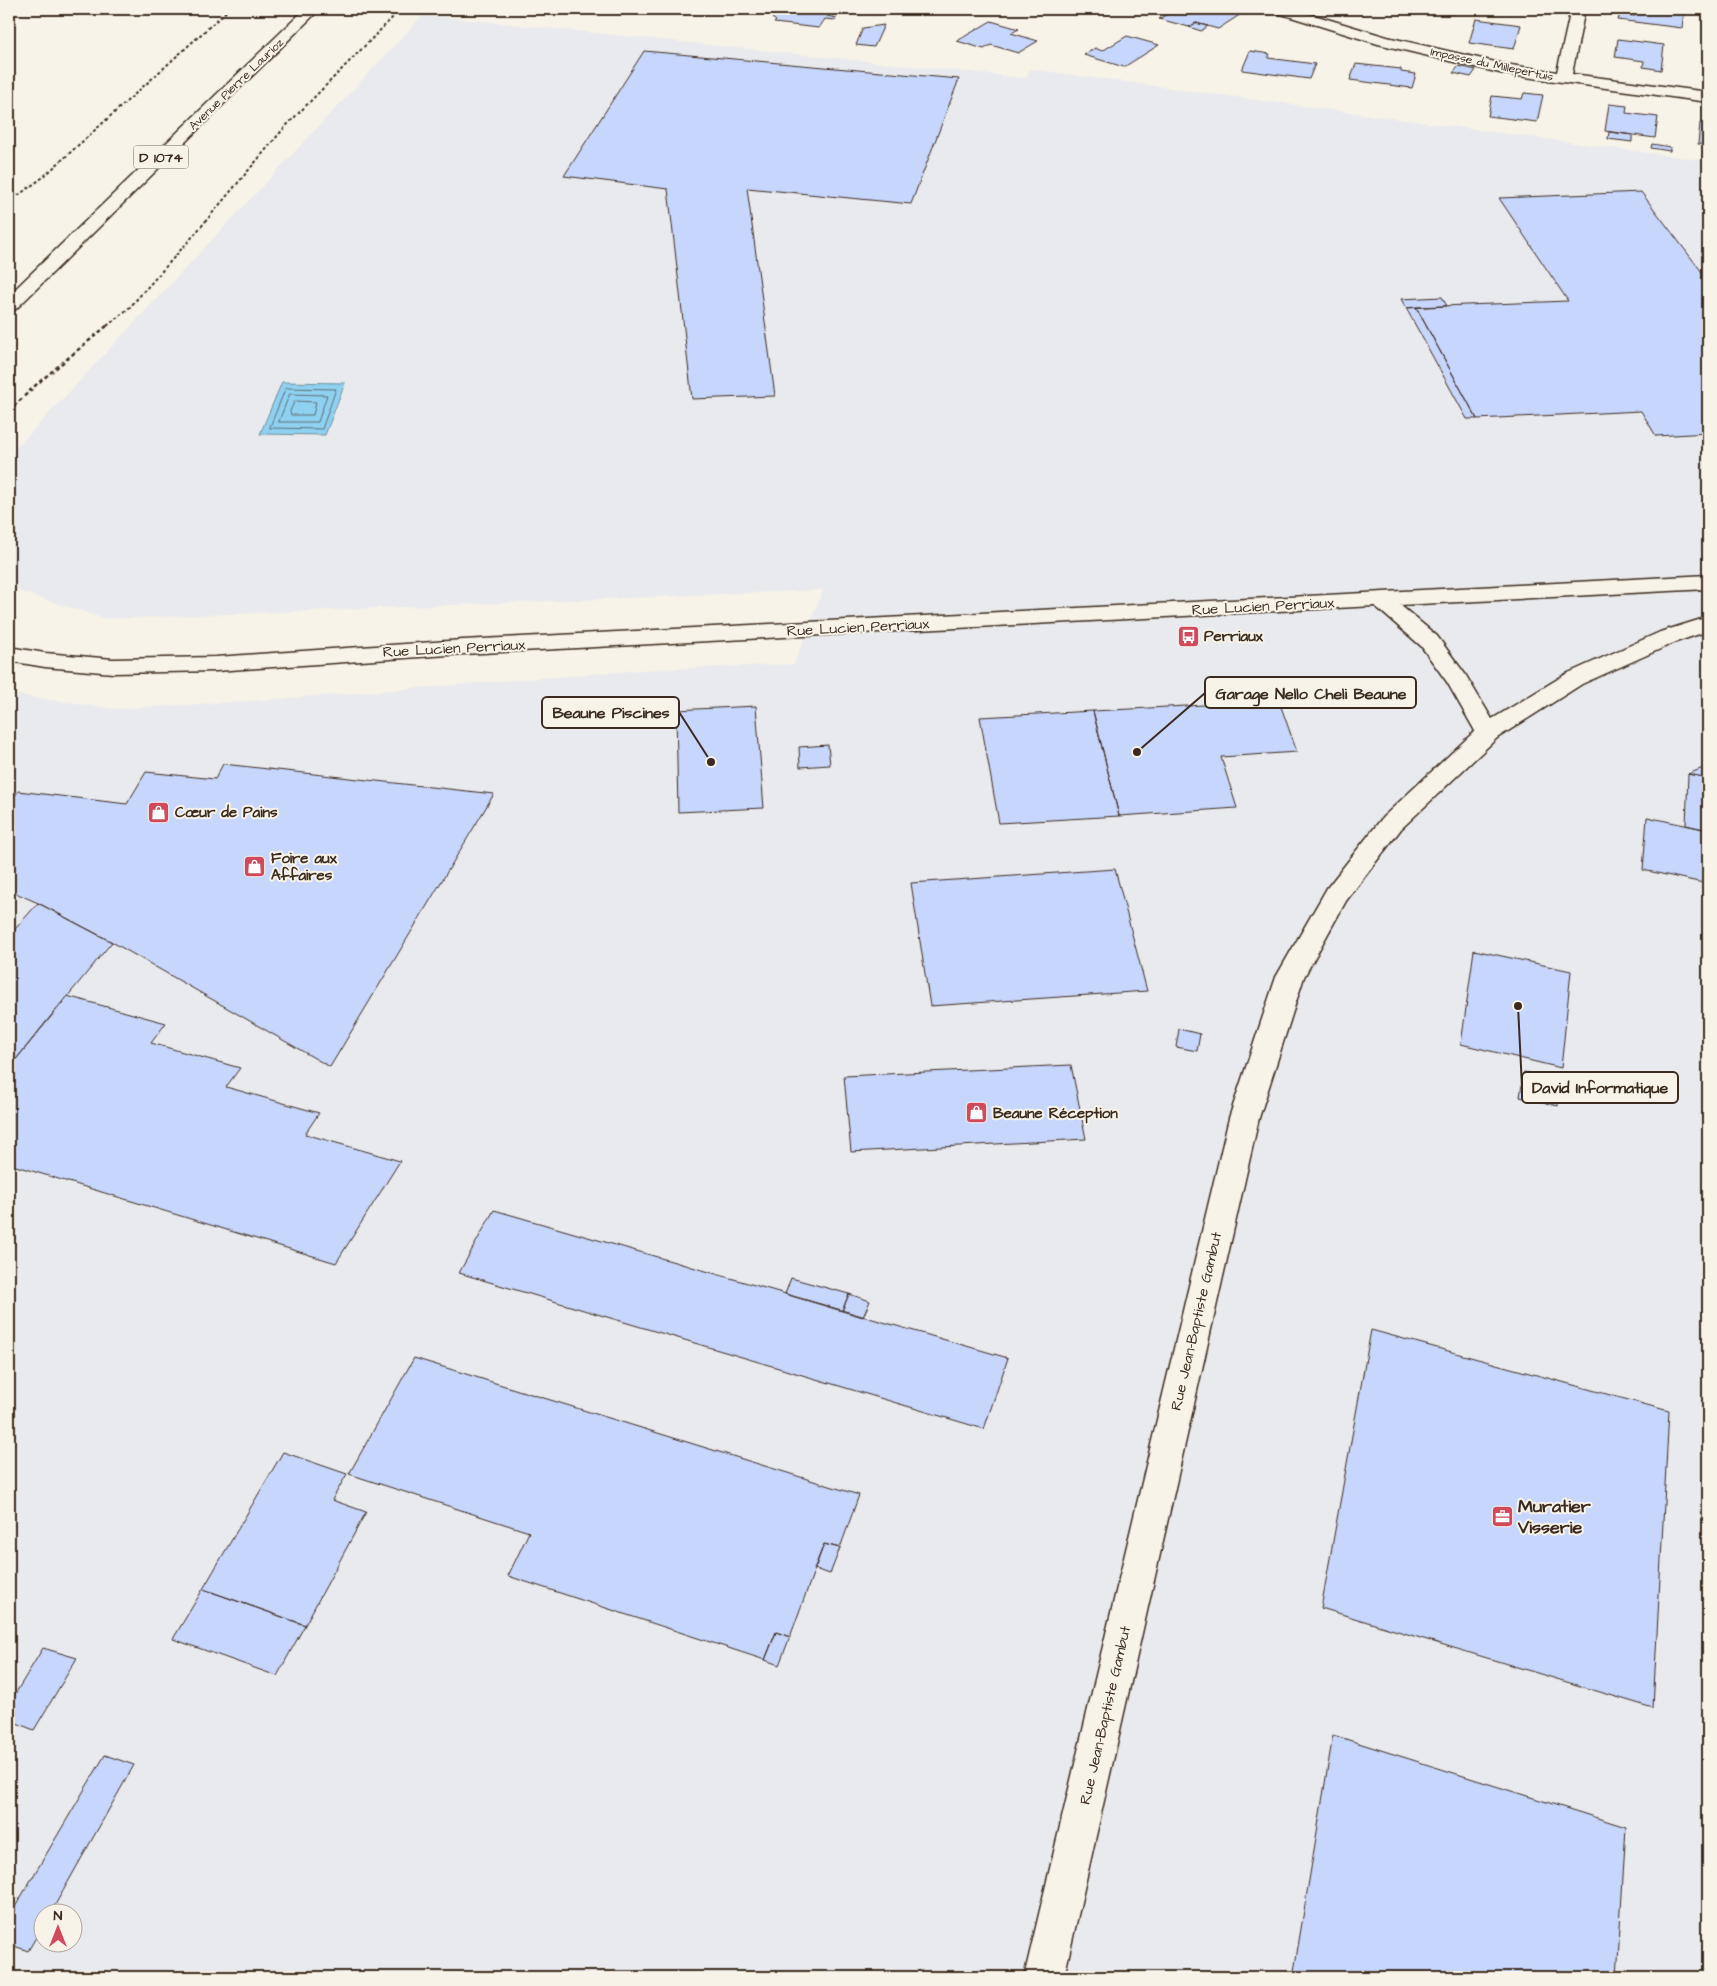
<svg xmlns="http://www.w3.org/2000/svg" width="1717" height="1986" font-family="'Architects Daughter',sans-serif">
  <rect width="100%" height="100%" fill="#f7f3e8"/>
  <filter id="ink" filterUnits="userSpaceOnUse"><feTurbulence type="fractalNoise" baseFrequency=".02" numOctaves="2"/><feDisplacementMap in="SourceGraphic" scale="10" xChannelSelector="R" yChannelSelector="G"/><feConvolveMatrix kernelMatrix="1 2 1 2 8 2 1 2 1" color-interpolation-filters="sRGB"/></filter>
  <g filter="url(#ink)">
    <path fill="#e9eaee" fill-rule="evenodd" d="M423,15L1026,78L1030,69L1708,161V1977H9V694L116,709L266,700L641,670L794,664L823,590L106,619L9,588V456ZM42,1914H72V1944H42Z"/>
    <path fill="#8fd1f1" stroke="#6d8e9d" d="M282,382L345,383L325,435L260,434Z"/>
    <g fill="none" stroke-linecap="round" stroke-linejoin="round">
      <path stroke="#5d6d72" stroke-width="1" d="M286,388L336,389L322,429L270,428Z
        M290,394L327,395L318,422H279Z
        M295,401L316,402L313,415H291L290,412Z"/>
    </g>
    <path fill="#c7d6fd" stroke="#3b2a1e" d="M779,9H842L840,12L831,11L827,16L837,18L835,20L825,19L819,28L774,23L776,21L772,18L775,14H781L782,12L778,10Z
      M936,9H964L958,12L949,13Z
      M1175,9H1221L1241,14L1218,29L1196,23L1189,27L1159,19Z
      M1436,9H1456L1454,14L1435,12Z
      M1637,9L1684,11L1682,28L1618,20L1620,14L1635,16Z
      M1476,19L1521,25L1514,49L1469,43Z
      M991,21L1019,29L1011,33L1038,41L1018,53L991,45L984,49L957,41Z
      M1196,23L1208,26L1201,31L1189,27Z
      M884,25L874,47L856,45L863,28Z
      M1127,36L1159,45L1124,67L1084,55L1095,48L1102,51Z
      M1618,39L1664,45L1661,70L1643,67L1644,61L1615,57Z
      M1705,50L1708,51V76L1702,75Z
      M644,51L959,79L911,204L747,188L775,396L692,399L668,189L564,176Z
      M1250,51L1270,54L1268,58L1315,64L1309,79L1242,70Z
      M1356,64L1401,69V72L1416,74L1412,88L1350,80Z
      M1459,66L1476,70L1471,77L1453,73Z
      M1524,93L1543,95L1537,122L1488,116L1492,96L1522,99Z
      M1609,104L1627,106L1626,113L1658,117L1655,138L1605,131Z
      M1700,123L1708,124V145L1698,144Z
      M1609,132L1632,135V142L1608,139Z
      M1652,144L1670,147V151L1651,148Z
      M1641,192L1708,280V433L1656,436L1641,411L1477,419L1416,307L1568,301L1499,198Z
      M1442,297L1447,306L1406,308L1401,299Z
      M1416,307L1477,419H1467L1406,308Z
      M1279,701L1297,752L1221,757L1237,808L1119,816L1093,711Z
      M756,706L764,808L678,812L676,710Z
      M1093,711L1119,816L999,823L980,717Z
      M828,745L830,765L800,767L799,747Z
      M223,764L494,794L330,1067L112,942L38,903L9,890V805L18,791L127,804L146,772L215,779Z
      M1708,766V778L1688,774Z
      M1688,774L1708,778V830L1686,825Z
      M1647,817L1708,830V884L1643,870Z
      M1115,869L1147,991L930,1006L911,883Z
      M38,903L112,942L9,1068V936Z
      M1474,950L1571,971L1561,1068L1461,1044Z
      M67,996L166,1023L151,1043L240,1068L226,1087L319,1113L305,1134L400,1161L336,1263L9,1164V1068Z
      M1179,1029L1200,1034L1197,1051L1176,1047Z
      M1071,1065L1086,1139L851,1152L844,1076Z
      M1524,1072L1560,1080L1558,1106L1520,1097Z
      M494,1210L1008,1358L984,1429L459,1273Z
      M791,1278L849,1294L842,1311L785,1294Z
      M849,1294L870,1301L863,1317L842,1311Z
      M1371,1330L1669,1411L1653,1708L1321,1608Z
      M414,1358L859,1495L840,1548L824,1544L790,1637L776,1632L765,1660L508,1576L529,1532L349,1474Z
      M283,1452L347,1474L332,1500L366,1512L305,1625L203,1589Z
      M824,1544L840,1548L830,1574L814,1569Z
      M203,1589L305,1625L277,1676L173,1639Z
      M776,1632L790,1637L779,1665L765,1660Z
      M43,1648L77,1658L34,1730L9,1720V1704Z
      M1333,1735L1626,1827L1617,1977H1293Z
      M105,1755L134,1765L50,1914H42V1927L28,1951L9,1944V1917Z"/>
    <g fill="none" stroke-linecap="round" stroke-linejoin="round">
      <defs>
        <path id="minor" d="M1273,9H1294L1387,37L1504,64L1557,72L1571,9H1585L1572,74L1708,92V102L1504,74L1378,44L1275,12Z
          M1708,575V589L1400,605L1437,636L1465,674L1492,719L1566,674L1660,632L1708,617V631L1676,642L1582,684L1497,738L1401,829L1346,901L1304,977L1259,1118L1064,1977H1024L1229,1118L1276,977L1327,888L1383,817L1475,731L1447,682L1421,646L1375,606L463,654L216,671L113,673L45,667L9,661V647L45,653L113,659L216,657L463,640Z"/>
        <path id="primary" d="M305,9H320L16,309L9,311V295Z"/>
      </defs>
      <use href="#minor" stroke="#3b2a1e" stroke-width="3"/>
      <use href="#primary" stroke="#3b2a1e" stroke-width="3"/>
      <path stroke="#3b2a1e" stroke-width="2" stroke-dasharray="3 2.5" stroke-linecap="butt" d="M9,202L42,178L229,9
        M107,326L129,308L194,235L285,127L401,9"/>
      <path stroke="#3b2a1e" stroke-width="2.5" stroke-dasharray="4 3" stroke-linecap="butt" d="M9,411L38,383L108,325"/>
      <use href="#minor" fill="#f7f3e8" fill-rule="evenodd"/>
      <use href="#primary" fill="#f7f3e8" fill-rule="evenodd"/>
    </g>
  </g>
  <defs>
    <symbol id="bus-square" viewBox="-11 -11 22 22"><rect x="-9" y="-9" width="18" height="18" rx="4" fill="#d1495b" stroke="#f7f3e8"/><path d="M-5-6H5V4H4V6H2V4H-2V6H-4V4H-5ZM-3.5-4V0h7V-4ZM-3.5 1.2v1.5H-2V1.2ZM2 1.2v1.5H3.5V1.2Z" fill="#fff"/></symbol>
    <symbol id="shop-square" viewBox="-11 -11 22 22"><rect x="-9" y="-9" width="18" height="18" rx="4" fill="#d1495b" stroke="#f7f3e8"/><path d="M-5-2.5h2.3a2.7 3.5 0 0 1 5.4 0H5L5.5 6h-11ZM-1.5-2.5h3a1.5 2.3 0 0 0-3 0Z" fill="#fff"/></symbol>
    <symbol id="office-square" viewBox="-11 -11 22 22"><rect x="-9" y="-9" width="18" height="18" rx="4" fill="#d1495b" stroke="#f7f3e8"/><path d="M-6-3h4V-5.5h4V-3h4V5H-6ZM-1-4.5V-3h2v-1.5ZM-6 0V1H6V0Z" fill="#fff"/></symbol>
  </defs>
  <g fill-rule="evenodd">
    <use href="#bus-square" x="1176" y="624" width="25" height="25"/>
    <use href="#shop-square" x="146" y="800" width="25" height="25"/>
    <use href="#shop-square" x="242" y="854" width="25" height="25"/>
    <use href="#shop-square" x="964" y="1100" width="25" height="25"/>
    <use href="#office-square" x="1490" y="1504" width="25" height="25"/>
  </g>
  <g text-anchor="middle" stroke-width="4" stroke-linejoin="round" paint-order="stroke">
    <g font-size="12" fill="#3b2a1e" stroke="#f7f3e8">
      <text transform="translate(1492 64) rotate(12)" y="4">Impasse du Millepertuis</text>
      <text transform="translate(236 84) rotate(-44)" y="4">Avenue Pierre Laurioz</text>
    </g>
    <rect fill="#f7f3e8" stroke="#73665b" stroke-width="1" x="133.5" y="145.5" width="55" height="23" rx="4"/>
    <g font-size="14" font-weight="bold" fill="#3b2a1e">
      <text x="161" y="162">D 1074</text>
    </g>
    <g font-size="15" fill="#3b2a1e" stroke="#f7f3e8">
      <text transform="translate(1263 606) rotate(-3)" y="5">Rue Lucien Perriaux</text>
      <text transform="translate(858 627) rotate(-3)" y="5">Rue Lucien Perriaux</text>
      <text transform="translate(454 648) rotate(-3)" y="5">Rue Lucien Perriaux</text>
      <text transform="translate(1196 1321) rotate(-77)" y="5">Rue Jean-Baptiste Gambut</text>
      <text transform="translate(1105 1715) rotate(-77)" y="5">Rue Jean-Baptiste Gambut</text>
    </g>
    <g font-size="15" font-weight="bold" fill="#3b2a1e" stroke="#f7f3e8" text-anchor="start">
      <text x="1204" y="641">Perriaux</text>
      <text x="175" y="817">Cœur de Pains</text>
      <text x="271" y="863">Foire aux<tspan x="271" dy="17">Affaires</tspan></text>
      <text x="993" y="1118">Beaune Réception</text>
    </g>
    <g font-size="18" font-weight="bold" fill="#3b2a1e" stroke="#f7f3e8" text-anchor="start">
      <text x="1518" y="1512">Muratier<tspan x="1518" dy="21">Visserie</tspan></text>
    </g>
  </g>
  <path fill="none" stroke="#3b2a1e" stroke-width="2" d="M1137 752L1205 693M711 762L679 712M1518 1006L1522 1087"/>
  <g fill="#3b2a1e" stroke="#f7f3e8" stroke-width="2">
    <circle cx="1137" cy="752" r="5"/>
    <circle cx="711" cy="762" r="5"/>
    <circle cx="1518" cy="1006" r="5"/>
  </g>
  <g fill="#f7f3e8" stroke="#3b2a1e" stroke-width="2">
    <rect x="1205" y="677" width="211" height="31" rx="5"/>
    <rect x="542" y="697" width="137" height="31" rx="5"/>
    <rect x="1522" y="1072" width="156" height="31" rx="5"/>
  </g>
  <g font-size="16" text-anchor="middle" font-weight="bold" fill="#3b2a1e">
    <text x="1311" y="699">Garage Nello Cheli Beaune</text>
    <text x="611" y="718">Beaune Piscines</text>
    <text x="1600" y="1093">David Informatique</text>
  </g>
  <rect width="1717" height="1986" fill="none" stroke="#f7f3e8" stroke-width="30"/>
  <rect x="15" y="15" width="1687" height="1956" fill="none" stroke="#3b2a1e" stroke-width="2" filter="url(#ink)"/>
  <g transform="translate(58 1928)"><circle r="24" fill="#f7f3e8" stroke="#aca397"/>
  <path d="M0-4L9 19L0 12L-9 19Z" fill="#d1495b"/>
  <text y="-8" font-size="14" font-weight="bold" text-anchor="middle" fill="#3b2a1e">N</text>
  </g>
</svg>
